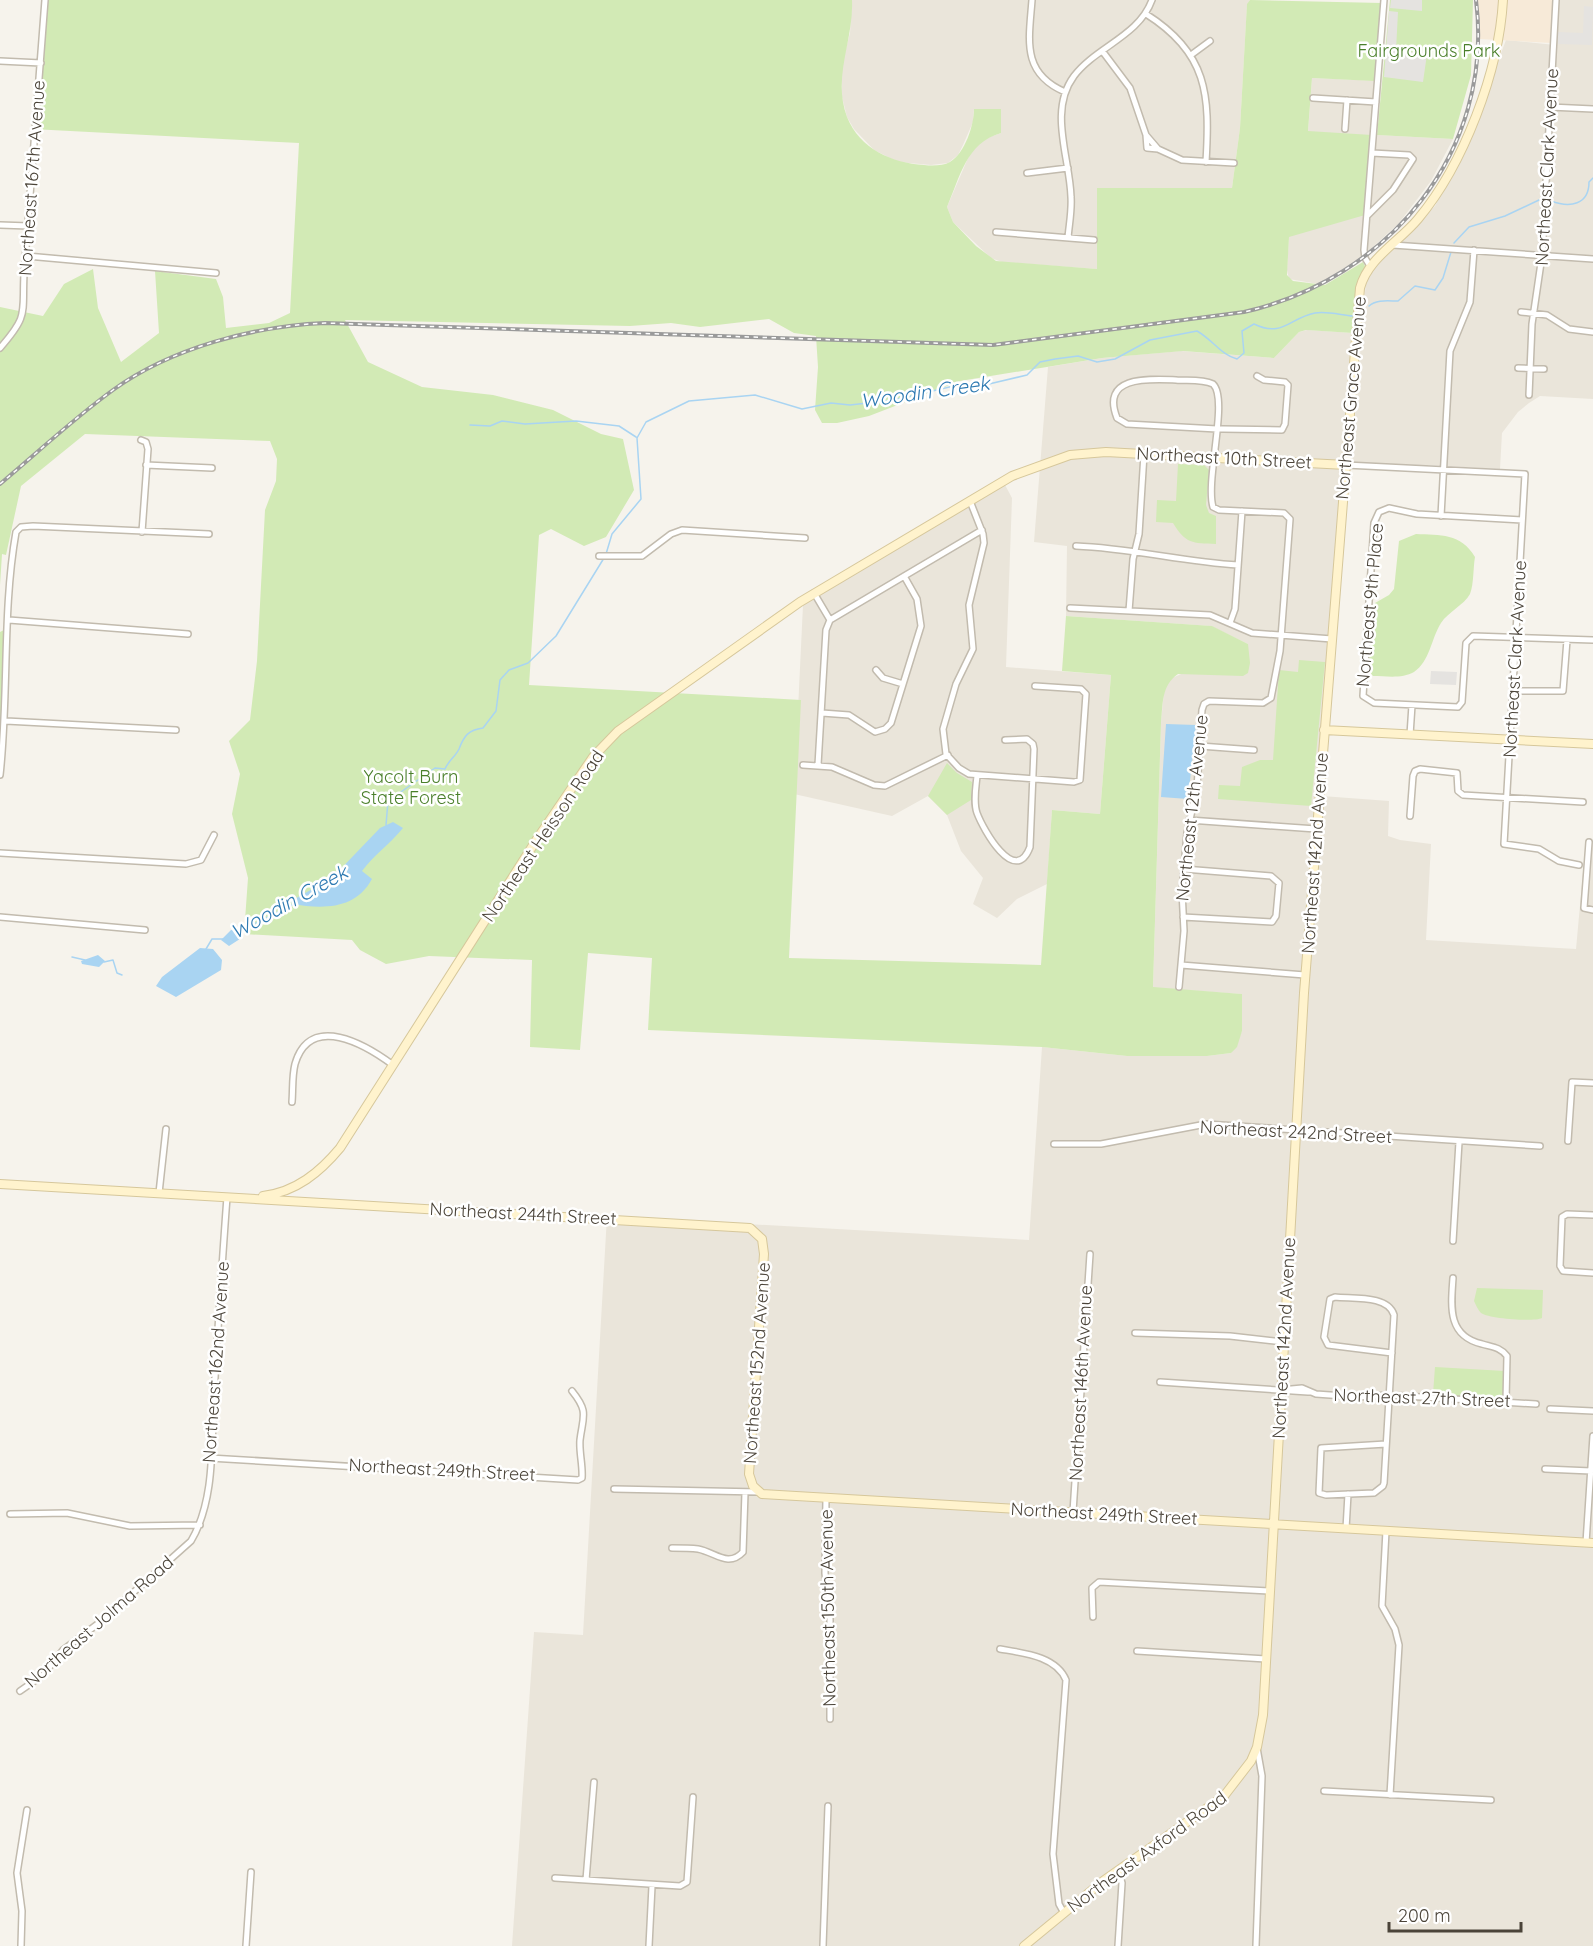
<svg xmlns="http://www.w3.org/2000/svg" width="1593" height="1946" font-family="Quicksand,sans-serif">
  <rect width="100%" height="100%" fill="#f6f3ec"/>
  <path fill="#eae5da" d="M852,0H1250L1247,5L1240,128L1232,188H1097V269L1002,262L991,258L953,222L947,207L971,151L984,139L1001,133V109H974L973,122L963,145L958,155L948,163L931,165L898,162L874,150L854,129L847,117L842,97V64L850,33Z
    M1556,0H1593V399L1540,396L1529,403L1518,412L1502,433L1500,469L1428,465L1427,472L1351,468L1366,280L1379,262L1435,206L1463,154L1506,40L1555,45Z
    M1312,78L1381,81L1377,135L1453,139L1431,181L1399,223L1361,258L1318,284L1289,279L1287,270L1289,237L1308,132Z
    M1307,330L1353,333L1300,998L1308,999L1322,796L1389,801L1388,836L1400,840L1431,844L1426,940L1576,949L1586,840L1593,841V1946H512L534,1632L583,1635L607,1216L1029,1240L1042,1047L1127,1056H1207L1231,1053L1242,1031V994L1153,988L1161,723L1164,690L1170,679L1248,644L1211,626L1066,616L1067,546L1034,542L1048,367L1102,358L1181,351L1274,358L1299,332Z
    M1004,483L1012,498L1006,667L1111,675L1100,814L1052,810L1047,884L1017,899L997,918L973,904L983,878L961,851L947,815L928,796L892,816L794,794L803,605Z"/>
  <path fill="#f7ead8" d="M1478,0H1555L1552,43L1480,39Z"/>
  <path fill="#d2eab5" d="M42,0H852C854,40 832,77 847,117C860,149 892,163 924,165C932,166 943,166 950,162C965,153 974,125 974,109H1001V133C966,143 960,177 947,207L953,222L976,246L996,261L1097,269V188H1232L1240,128L1247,4L1250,0L1382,3L1374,81L1312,78L1308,131L1372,135L1365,215L1289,237L1287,275L1293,281L1325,285L1363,262L1365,266L1357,289L1353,333L1306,330L1299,332L1274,358L1183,351L1102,358L960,381L869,416L837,423H822L815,410L818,367L816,336L794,333L769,319L700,327L671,323L630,326L345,320L368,362L422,387L493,395L553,410L601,434L623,439L634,490L606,537L584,546L551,529L539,535L529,685L801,700L789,958L1041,965L1052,810L1100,814L1111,675L1062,671L1066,616L1212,626L1248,644L1250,663L1248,673L1243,676L1178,674C1161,686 1163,704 1161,723L1153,987L1242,994V1031L1237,1047L1231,1053L1207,1056H1127L1042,1047L648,1030L652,958L588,953L580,1050L530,1047L532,960L429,956L386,964L360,950L352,940L244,934L248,878L232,814L240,774L229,741L250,720L257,661L265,510L276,481L277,459L270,441L85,434L21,486L6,555L2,554L0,585V307L43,316L64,284L93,269L98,308L121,362L159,333L155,271L216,279L223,297L226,328L269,323L290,313L299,143L32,129Z
    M1390,0H1473L1471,75L1453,139L1377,135Z
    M1178,464L1204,465L1209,470L1206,505L1209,513L1216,516V544C1192,543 1186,544 1173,523L1156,522L1157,500L1176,501Z
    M1416,534C1440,535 1461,533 1475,557C1473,568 1474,583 1470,594C1464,605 1448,612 1441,623C1431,639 1430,661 1414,672C1402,679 1386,676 1373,676L1368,670L1375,603L1389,595L1394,589L1399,541Z
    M4,630L0,746V632Z
    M1299,660L1325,662L1311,806L1218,799L1219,785L1240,786L1242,767L1260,760H1273L1279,670L1298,672Z
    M947,763L957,773L972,782L971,800L947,815L928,796Z
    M1477,1288L1543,1290L1542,1318C1534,1322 1490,1319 1481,1313C1478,1310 1476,1305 1474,1301Z
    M1435,1367L1505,1371L1504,1394L1499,1399L1433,1394Z"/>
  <path fill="#e5e3e0" d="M1391,0H1422V11L1390,8Z
    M1584,6L1593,7L1592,45L1558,44V32L1583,33Z
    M1389,11L1398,12L1396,50L1427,54L1423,82L1384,77Z
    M1431,671L1457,672L1456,685L1430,684Z"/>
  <path fill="#a9d4f2" d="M1166,724L1196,725L1188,799L1161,797Z
    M393,822L403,828C390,844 374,855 362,871L372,879C355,910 323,909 292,904L291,901L332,878L380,828Z
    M243,929V937L229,946L221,940L231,930Z
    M200,948L213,949L222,960L221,970L176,997L156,986L162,977Z
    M98,955L105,961L99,967L82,964L81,961Z"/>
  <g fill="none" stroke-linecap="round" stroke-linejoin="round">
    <path stroke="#a9d4f2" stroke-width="1.5" d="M1551,201C1570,208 1589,205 1589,182L1593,178
      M1454,243L1469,227L1505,216L1539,200
      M1369,306C1376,299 1389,301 1398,301L1415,286L1435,290L1443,278L1451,252
      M470,425L490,426L502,421L525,424L576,421L619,426L636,437
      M606,554L612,534L641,499L637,438L646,422L689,401L755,395L802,409L831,403L850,405L894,400L958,385L989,384L1027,375L1040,362L1055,359L1078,356L1097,362L1115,359L1150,340L1197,331C1213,340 1221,355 1237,359L1244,353L1242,331L1254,324C1283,338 1289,318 1315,313C1327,311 1341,315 1353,316
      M386,825L388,801L435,768L445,769C448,761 456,756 459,749C464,736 468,730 483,728L496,711L500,680L509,670L528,663L556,636L604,558
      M242,930L294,904
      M206,949L212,939H223
      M72,957L85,960
      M104,962L113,960L117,973L122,975"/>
    <defs>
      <path id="street" d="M1032,0C1029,40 1021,73 1065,92
        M1146,14C1208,53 1210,95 1206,162
        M1103,52L1130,88L1146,135L1158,149L1182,160L1234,163
        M1191,55L1210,41
        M0,61L41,63
        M1313,98L1376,102
        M1550,107L1593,109
        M1345,129L1347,100
        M1146,135L1147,148L1158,149
        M1027,173L1068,168
        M1367,216L1393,190L1413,159L1409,155L1372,153
        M0,225L29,226
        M996,232L1094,240
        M1068,238C1069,225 1072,211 1071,197C1070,158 1048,111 1074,76C1096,47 1139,36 1152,0
        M1393,245L1593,259
        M27,256L216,273
        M1370,266L1365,258L1364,250L1384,0
        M1521,312L1547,315L1569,329L1593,332
        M0,348C29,315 22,314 24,274L45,0
        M1518,368L1544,369
        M1529,395L1532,324L1542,256L1556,0
        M141,440L146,442L148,449L142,532
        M146,465L212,468
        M1346,465L1525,474L1504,844L1539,849L1559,861L1579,865
        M970,501L983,534L984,543L969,605L973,649L956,684L943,729L946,754L959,768L969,774L1074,782L1080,780L1086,694L1081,689L1035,686
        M1441,516L1450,351L1470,302L1474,250
        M1522,520L1417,514L1389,508L1379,512L1374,523L1363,696L1374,703L1458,707L1462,702L1466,643L1473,636L1593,640
        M1076,546C1131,548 1183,562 1238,565
        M599,556H642L671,534L682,530L805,538
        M814,593L830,620
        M1070,608L1210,615L1252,633L1332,639
        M1129,611L1133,559L1139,534L1144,454
        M9,620L188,634
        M830,620L982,530
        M1230,623L1235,609L1242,511
        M876,670L883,678L903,684
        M1514,691H1563L1567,640
        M822,713L849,715L875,732L885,729L891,723L921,626L917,599L904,576
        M6,721L176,730
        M1410,735L1412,705
        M1200,746L1254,750
        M803,765L832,767L874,785L885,786L948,755
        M818,765L826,630L830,620
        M0,775C9,694 2,612 16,532L21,527L33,526L209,534
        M977,776C976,787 973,802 977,813C983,829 1015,887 1030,847L1034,749L1033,744L1027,739L1005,740
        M1410,816L1413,776L1415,771L1420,769L1457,773L1458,791L1463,795L1583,802
        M1189,820L1316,829
        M1589,842L1584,908L1593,910
        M0,853L186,864L201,860L214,835
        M0,917L145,930
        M1183,917L1272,922L1276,916L1279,883L1271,876L1184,869
        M1181,965L1305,975
        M1179,987L1184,931L1182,891L1187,833L1197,788L1202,710L1204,704L1209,701L1263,703L1271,698L1280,651L1290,519L1284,513L1219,510L1213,507C1205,480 1229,399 1213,384C1202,379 1187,381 1176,380C1150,379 1100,375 1117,418L1127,424L1217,429H1223L1282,430L1285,424L1288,385L1285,382L1264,380L1257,376
        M292,1102C293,1089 292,1076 295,1064C310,1012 366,1045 393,1065
        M1568,1141L1572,1082L1593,1083
        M1054,1144H1101L1206,1124L1540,1146
        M159,1193L166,1129
        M1593,1215L1567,1214L1562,1217L1560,1266L1563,1271L1593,1273
        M1453,1241L1459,1142
        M1453,1278C1451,1306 1447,1336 1482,1344C1492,1347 1500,1347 1507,1356L1506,1401
        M1135,1333L1230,1336L1283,1342
        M1160,1382L1308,1392
        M1281,1390L1302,1388L1316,1394L1358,1397L1389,1395L1536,1404
        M1550,1409L1593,1411
        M1386,1444L1321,1448L1319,1493L1326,1495L1374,1493L1383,1486L1384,1483L1394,1315C1388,1295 1353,1299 1335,1297L1330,1299L1324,1337L1328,1345L1392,1353
        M210,1458L578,1480L582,1478C583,1466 579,1452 580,1440C583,1416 589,1412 572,1391
        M1545,1469L1591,1471
        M614,1489L759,1492
        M826,1498L825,1573L830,1619V1719
        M1073,1512L1090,1254
        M10,1514L67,1513L130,1526L200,1525
        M1346,1529L1348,1494
        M1386,1531L1382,1606L1395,1629L1399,1645L1390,1795
        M1586,1543L1593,1436
        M672,1548C681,1548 690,1548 698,1549C715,1552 728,1568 743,1552L745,1493
        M1093,1617L1092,1588L1099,1582L1269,1591
        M1000,1649C1023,1653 1056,1656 1066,1680L1053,1854L1059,1904L1064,1913
        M1137,1651L1266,1659
        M20,1691L43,1675L63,1650L99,1623L191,1541C216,1499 211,1441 214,1394C218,1328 222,1263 227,1197
        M1324,1791L1491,1800
        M1118,1870L1122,1883L1118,1946
        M555,1878L680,1886L687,1882L693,1797
        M586,1880L594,1782
        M21,1946L22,1911L17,1873L27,1810
        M246,1946L251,1872
        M649,1946L652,1886
        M823,1946L828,1806
        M1256,1946L1262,1776L1257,1748"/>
      <path id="secondary" d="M1324,730L1593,744
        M0,1184L750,1228L762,1239L764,1254L749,1474L753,1486L762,1494L1593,1543
        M263,1196C296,1192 320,1172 340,1148L537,839L593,757L618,731L800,602L1012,476L1070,455L1106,452L1346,465
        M1024,1946L1103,1881L1224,1796L1251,1761L1257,1747L1263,1715L1304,993L1360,288C1368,258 1399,242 1418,219C1464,164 1499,71 1503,0"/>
    </defs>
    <use href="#street" stroke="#c2bbae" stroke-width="8"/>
    <use href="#secondary" stroke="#d6c79b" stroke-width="10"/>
    <use href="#street" stroke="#fff" stroke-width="5"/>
    <use href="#secondary" stroke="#fff3cd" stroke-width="8"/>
    <defs>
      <path id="rail" d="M0,484C37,453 73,419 113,390C171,348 254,326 325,323L993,345L1244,312C1388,279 1495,152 1476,0"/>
    </defs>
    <use href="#rail" stroke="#9a9a9a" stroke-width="4"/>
    <use href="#rail" stroke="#fff" stroke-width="1.5" stroke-dasharray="4.5" stroke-linecap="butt"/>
  </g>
  <g text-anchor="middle" stroke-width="5" stroke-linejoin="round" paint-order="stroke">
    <g font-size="18" fill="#4a7f2a" stroke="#fff">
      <text x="1429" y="57">Fairgrounds Park</text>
      <text x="411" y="783">Yacolt Burn<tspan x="411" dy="21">State Forest</tspan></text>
    </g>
    <g font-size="18" fill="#4b4439" stroke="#fff">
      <text transform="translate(1547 167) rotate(-87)" y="6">Northeast Clark Avenue</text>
      <text transform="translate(32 178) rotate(-86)" y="6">Northeast 167th Avenue</text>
      <text transform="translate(1351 398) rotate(-85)" y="6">Northeast Grace Avenue</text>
      <text transform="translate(1224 458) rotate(3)" y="6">Northeast 10th Street</text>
      <text transform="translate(1370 605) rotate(-85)" y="6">Northeast 9th Place</text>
      <text transform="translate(1515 659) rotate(-87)" y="6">Northeast Clark Avenue</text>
      <text transform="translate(1192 808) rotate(-84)" y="6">Northeast 12th Avenue</text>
      <text transform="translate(543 836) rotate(-56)" y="6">Northeast Heisson Road</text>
      <text transform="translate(1315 853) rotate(-86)" y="6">Northeast 142nd Avenue</text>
      <text transform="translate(1296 1132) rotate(3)" y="6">Northeast 242nd Street</text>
      <text transform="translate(523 1214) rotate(3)" y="6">Northeast 244th Street</text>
      <text transform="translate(1284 1338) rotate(-87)" y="6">Northeast 142nd Avenue</text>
      <text transform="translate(216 1362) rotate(-86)" y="6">Northeast 162nd Avenue</text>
      <text transform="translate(757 1363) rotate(-86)" y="6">Northeast 152nd Avenue</text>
      <text transform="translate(1081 1383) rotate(-87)" y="6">Northeast 146th Avenue</text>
      <text transform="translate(1422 1398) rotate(2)" y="6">Northeast 27th Street</text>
      <text transform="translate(442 1470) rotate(3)" y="6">Northeast 249th Street</text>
      <text transform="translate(1104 1514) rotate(3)" y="6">Northeast 249th Street</text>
      <text transform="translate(828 1608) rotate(-91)" y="6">Northeast 150th Avenue</text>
      <text transform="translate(99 1622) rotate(-41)" y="6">Northeast Jolma Road</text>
      <text transform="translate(1147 1852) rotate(-36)" y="6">Northeast Axford Road</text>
    </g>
    <g font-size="20" font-style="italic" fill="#2e7ab2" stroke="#fff">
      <text transform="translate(925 392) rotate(-8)" y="7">Woodin Creek</text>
      <text transform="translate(289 902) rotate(-29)" y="7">Woodin Creek</text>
    </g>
  </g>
  <path d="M1389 1922v9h132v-9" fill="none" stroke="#4b4439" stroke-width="3"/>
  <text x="1398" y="1922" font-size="18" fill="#4b4439" stroke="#ffffff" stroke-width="4.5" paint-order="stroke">200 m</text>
</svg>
